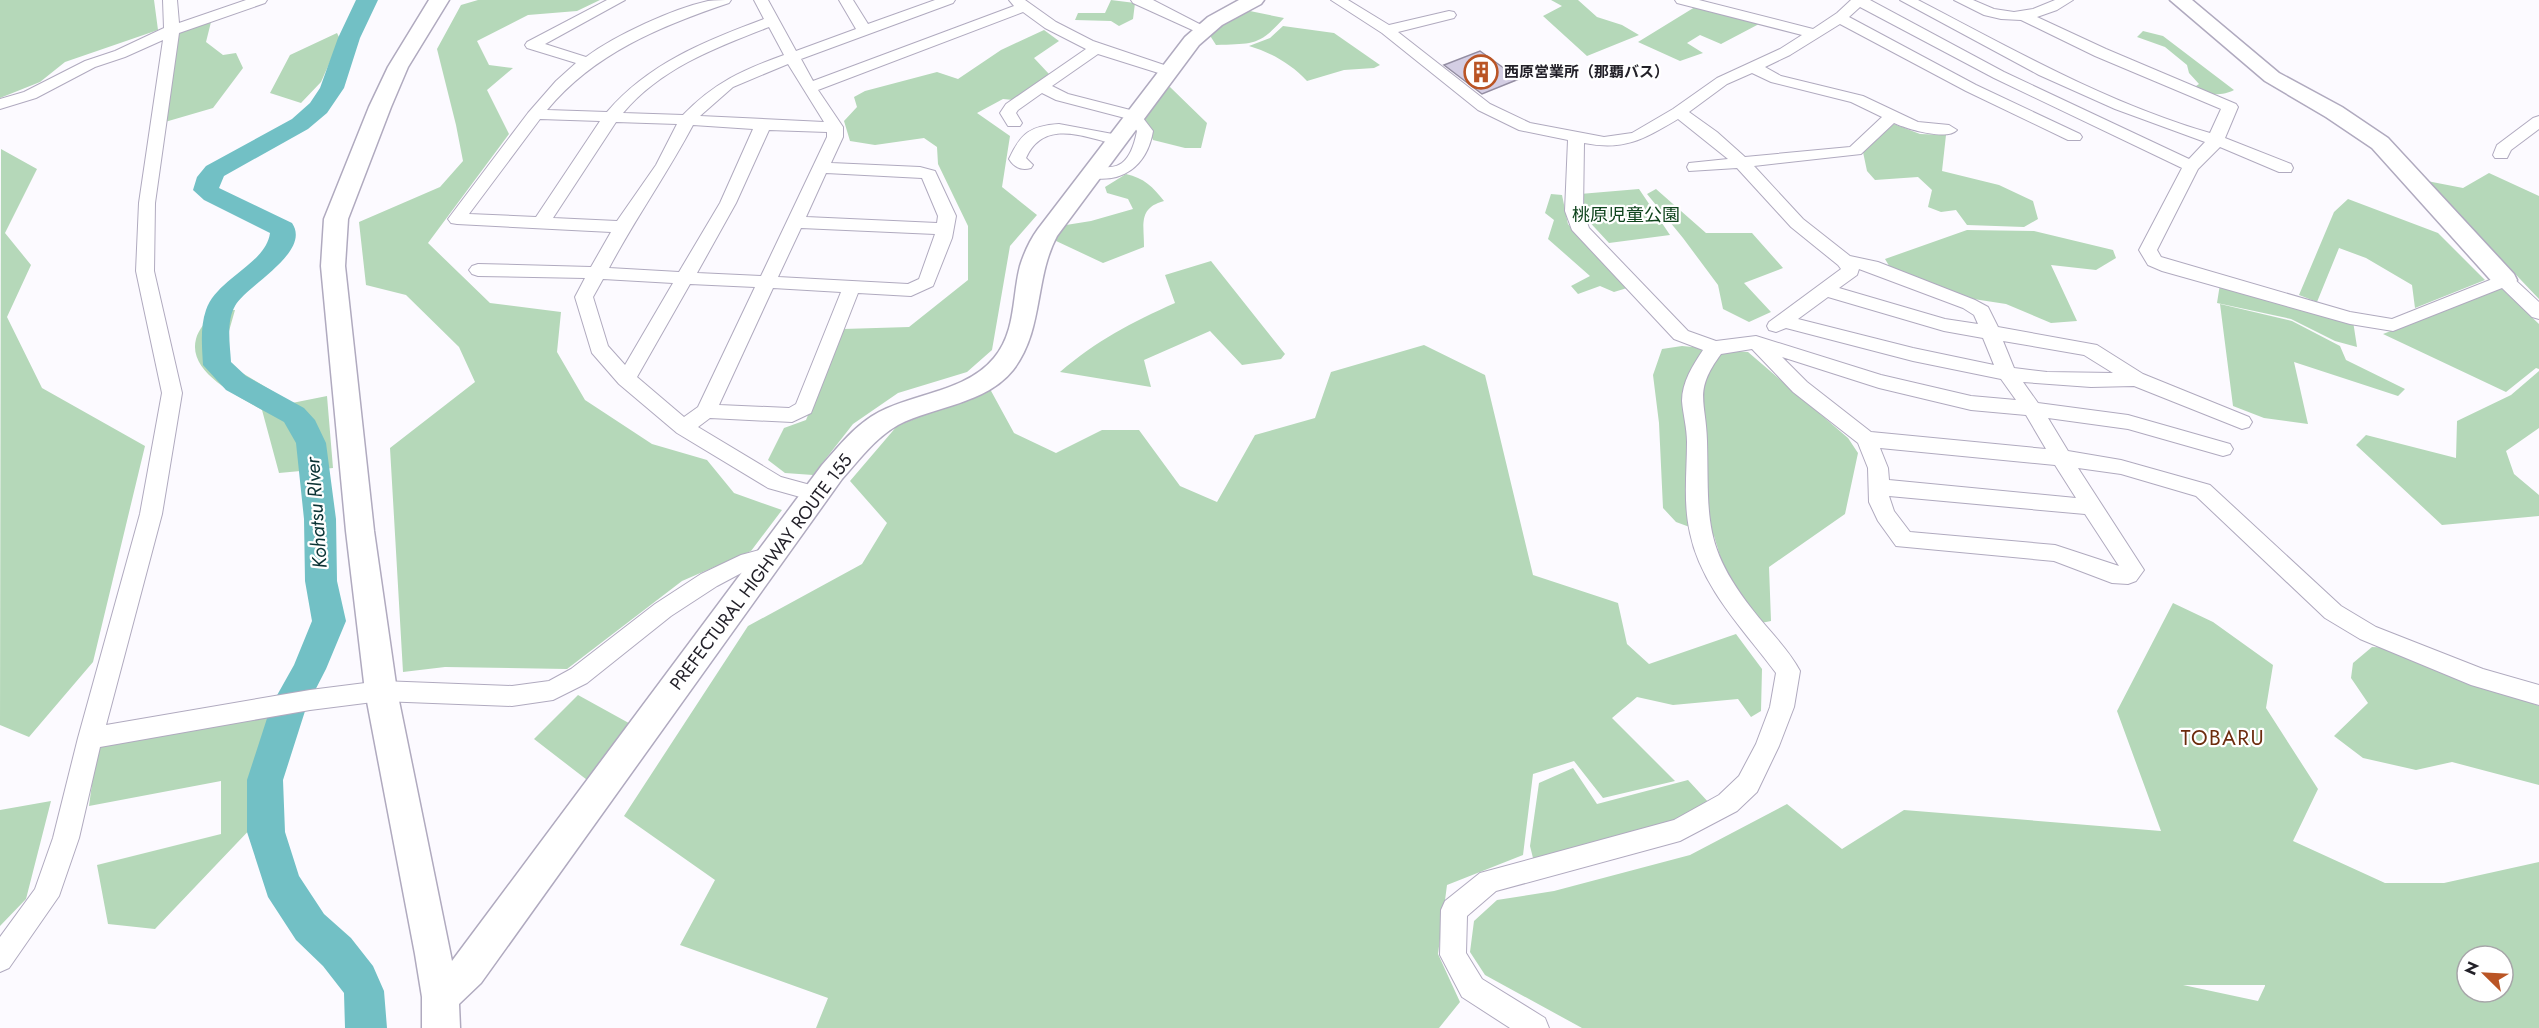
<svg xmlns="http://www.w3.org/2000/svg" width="2539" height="1028" font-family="Jost,'Noto Sans JP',sans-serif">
  <rect width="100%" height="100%" fill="#fcfaff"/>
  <path fill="#b5d8b9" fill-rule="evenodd" d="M0,0H154L158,30L65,62L40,82L0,98Z
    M478,0H600L577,11L528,15L477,41L489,65L513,68L487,90L509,134L428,243L490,303L561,312L557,352L585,400L652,444L707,460L734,493L782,510L751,551L682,581L567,669L445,667L403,672L390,448L475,382L459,347L406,295L366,285L359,222L440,187L463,161L456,125L437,49L461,5Z
    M1111,0L1135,3L1133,19L1119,26L1111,21L1075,20L1078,13H1105Z
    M1551,0H1578L1597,17L1622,25L1639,35L1587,56L1543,16L1562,6Z
    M1695,7L1759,24L1721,44L1700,35L1687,43L1703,53L1680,61L1638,42Z
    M1245,10L1284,18C1258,47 1253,43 1216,45L1209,34Z
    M211,22L206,42L223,55L236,53L243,68L213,108L165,122L178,32Z
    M1283,26L1334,33L1380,65L1374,68L1344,70L1307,81C1291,64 1272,53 1249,46L1270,38Z
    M1044,30L1059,41L1034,58L1049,74L1013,100L1003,99L977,113L1010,136L1002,187L1037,215L1010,246L992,350L967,372L898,393L853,424L813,475L785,473L768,460L784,428L806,420L843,329L909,327L968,280V226L938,164L937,147L924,138L875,145L850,141L844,121L857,107L854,97L865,91L937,72L958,79L1001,50Z
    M2143,31L2163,36L2234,90C2224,96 2202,96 2193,88L2199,84L2189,73L2187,65L2165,47L2137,37Z
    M337,33L340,39L321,82L301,103L270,93L290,55Z
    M1170,87L1207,123L1201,148H1185L1153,140L1144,117L1164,88Z
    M1894,124L1920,134L1946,135L1942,171L1999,185L2033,201L2038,219L2024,227L1967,225L1956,210L1941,212L1928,207L1932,190L1918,177L1875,180L1867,171L1863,152Z
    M1,149L37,169L5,233L31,265L7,317L42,388L145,446L93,662L29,737L0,725Z
    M2489,173L2539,196V299L2427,181L2463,188Z
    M1126,174C1144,178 1153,187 1164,201C1138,208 1144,224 1144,247L1103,263L1054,240L1066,225L1091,221L1133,209L1128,199L1107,193L1105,187Z
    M1639,189L1670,235L1609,243L1583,215L1580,194Z
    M1656,189L1706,233H1752L1783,268L1744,283L1771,312L1749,322L1723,309L1718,285L1683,238L1647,194Z
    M1551,194L1562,195L1568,224L1591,251L1627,288L1614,292L1600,286L1578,294L1571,286L1590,276L1548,239L1554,220L1545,213Z
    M2348,199L2438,233L2485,280L2415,308L2412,285L2366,258L2339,248L2317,302L2299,295L2334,212Z
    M1967,230L2034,231L2113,250L2116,258L2096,270L2051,265L2077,321L2051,323L2006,304L1967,298L1891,269L1885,259Z
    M1211,261L1285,354L1281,359L1242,365L1210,331L1144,360L1151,387L1060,372C1096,341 1132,322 1175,303L1165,275Z
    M2220,284L2353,321L2357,347L2335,341L2291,319L2217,303Z
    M2501,288L2539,324V369L2536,368L2506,392L2383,334Z
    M2220,304L2292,321L2340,346L2346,360L2405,389L2398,396L2294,362L2308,424L2264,418L2233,406Z
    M235,310L225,345L229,365L292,403L327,396L333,468L279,473L262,410C239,396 187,373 196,339C198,330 208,319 213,311Z
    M1424,345L1485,375L1533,575L1618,603L1627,644L1649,664L1736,634L1762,669L1761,711L1751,717L1738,699L1673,705L1637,697L1612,718L1675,781L1603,798L1574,761L1533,774L1523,855L1447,885L1438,954L1460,1002L1439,1028H816L828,998L680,945L715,880L624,816L748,626L862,564L887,523L850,481L897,426L990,389L1014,433L1056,453L1102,430H1139L1180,486L1217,502L1255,435L1315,418L1331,372Z
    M1682,346L1748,352L1848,438L1858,453L1845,514L1769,567L1771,621L1761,623L1727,579L1714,536L1676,522L1663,508L1659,423L1653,375L1662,349Z
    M2539,371V428L2506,451L2514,474L2539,495V516L2442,525L2356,445L2366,435L2456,458L2457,421L2511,395Z
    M2173,603L2213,622L2273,665L2266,708L2318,789L2293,841L2385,883H2444L2539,862V1028H1582L1485,975L1470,952L1474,921L1497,900L1554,891L1690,855L1787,804L1842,849L1904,810L2161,831L2117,711ZM2467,956H2503V992H2467ZM2183,985H2265V986L2258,1001Z
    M2372,647L2396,648L2539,706V785L2452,762L2416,770L2363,758L2334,736L2368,703L2351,678L2353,663Z
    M578,695L636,727L591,783L534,739Z
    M275,715L255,779L256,823L155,929L108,924L97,865L221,834V781L89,806L97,747Z
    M1573,768L1597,804L1688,780L1710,804L1663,824L1534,862L1530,846L1539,783Z
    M51,801L26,899L0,926V810Z"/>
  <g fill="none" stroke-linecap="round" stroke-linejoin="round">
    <path fill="#72c0c5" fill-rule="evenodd" d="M356,0H378L360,38L344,88L327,113L308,129L224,176L219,188L292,223C312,252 247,285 235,306C226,321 230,345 231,362L246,376L304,408L315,420L326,443L336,519L337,581L346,621L326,669L306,708L283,780L285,832L299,876L324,914L351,938L373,966L384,991L387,1028H345L344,993L323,966L296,940L268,897L247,832V780L271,706L294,665L312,621L305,581L304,519L296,443L284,422L226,390L203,365C202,347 200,327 206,310C217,278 266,264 270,233L204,200L193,190L197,177L206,166L292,119L310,103L320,88L338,38Z"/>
  </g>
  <path fill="#d4cee4" stroke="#938da2" stroke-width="1.5" d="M1480,51L1519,79L1482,94L1444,65Z"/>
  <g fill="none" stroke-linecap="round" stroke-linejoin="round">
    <defs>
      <path id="street" d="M163,0H177L179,23L246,0H267L265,3L179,33L155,203L154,271L182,393L162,514L106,725L310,690L381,681L512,686L549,681L571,669L655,604L701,574L741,555L771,547L779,549L782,555L779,561L747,570L717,586L671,616L587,683L553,700L512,706L381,701L310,710L100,747L79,838L59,896L9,968L0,972V937L35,889L53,838L78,738L140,514L162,393L136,271L139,203L163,40L125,57L95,67L36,98L0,109V99L24,92L85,61L115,51L164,28Z
        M607,0H625L545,44L586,57C616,35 672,9 708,1C715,0 724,0 731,0L729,3C661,26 594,53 547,110L607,112C649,63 705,41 764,19L754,0H768L796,51L856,29L839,0H853L868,24L935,0H955L953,3L801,59L813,81L1014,6L1009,0H1025L1056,22L1093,41L1173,68L1176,71L1168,76L1098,54L1052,86L1068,94L1142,113L1143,118L1153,131C1147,166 1122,185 1086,177L1084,173C1097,156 1126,188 1137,131L1133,125L1126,123L1125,118L1056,100L1042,93L1018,110L1016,113L1022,123L1020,126H1008L1000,113L1006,104L1086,49L1045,28L1023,12L818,90L843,127V137L831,163L920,167L935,171L956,216L952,238L933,286L911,296L858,293L811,413L792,422L710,418L698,427L781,477L825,489L828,494L825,499L818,502L768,488L677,433L619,384L592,353L575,297L585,278L478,276L472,274L469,270L472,266L478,264L591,267L611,232L457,224L451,223L448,219L528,113L556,81L576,63L527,48L525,45L527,42ZM769,27L784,55C742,70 714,83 683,115L623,113C661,68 715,48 769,27ZM788,64L824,122L700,116L733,87ZM540,119L600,121L536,217L469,214ZM616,122L677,124L656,165L617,221L553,218ZM693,125L753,129L720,203L679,272L609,268C635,219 667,174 693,125ZM769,130L827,132V137L761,276L697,273L736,203ZM826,173L922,178L938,216L937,223L806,217ZM801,228L935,234L919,279L908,284L778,277ZM603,279L673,283L625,365L608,346L593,297ZM690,284L755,287L698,407L684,417L637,377ZM773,288L841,292L796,404L789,408L719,405Z
        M1131,0H1153L1211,30L1204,34L1199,33L1133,3Z
        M1331,0H1348L1389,25L1449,11L1454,12L1456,15L1454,18L1398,32L1490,104L1530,123L1604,137L1632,133L1673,109L1717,78L1780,49L1802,35L1677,3L1675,0H1699L1813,29L1837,13L1851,0H1870L2004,72L2189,159L2205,142L2115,109L2039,75L1900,0H1918C2012,49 2107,103 2210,133L2221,109L2095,56L2021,20L2001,19L1984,15L1954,0H1973L1994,9L2014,12L2033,9L2055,0H2073L2057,10L2037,17L2106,49L2236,104L2238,107L2225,138L2291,164L2293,168L2291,172H2279L2220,147L2198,169L2157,250L2161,257L2350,312L2392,319L2505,274L2511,276L2539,302V319L2532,317L2502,288L2393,331L2350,324L2162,271L2148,265L2139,250L2182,168L1994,78L1860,7L1849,17L1976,85L2080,134L2082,137L2080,140H2068L1966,91L1840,24L1790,55L1765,67L1781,76L1863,96L1918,122L1949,125L1957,130C1947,141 1907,129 1894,123L1861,154L1754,166L1803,219L1850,256L1878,262L1975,300L1988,307L1998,327L2097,345L2143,374L2249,417L2252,422L2249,427L2242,429L2134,386L2091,387L2023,382L2038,403L2128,415L2230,444L2233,449L2230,454L2223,456L2128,429L2048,418L2068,451L2121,460L2210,485L2341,606L2376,627L2483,669L2539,685V705L2471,685L2360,639L2325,618L2196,496L2121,474L2078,468L2144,570L2136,581L2128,584L2112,583L2054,561L1896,546L1878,521L1869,502L1868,468L1858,443L1793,392L1752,349L1721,354C1693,392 1706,400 1707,441C1709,517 1702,545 1752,609C1767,629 1788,648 1800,671L1794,707L1779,746L1757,792L1737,811L1680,841L1496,891L1467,916L1466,953L1482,979L1545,1018L1549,1028H1510L1462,997L1440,955L1441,910L1445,901L1480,873L1674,820L1719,795L1739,776L1756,744L1770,707L1776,673C1744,630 1701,587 1690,533C1683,503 1687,472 1687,442C1687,428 1683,414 1682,401C1682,382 1693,365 1703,350L1674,339L1572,230L1565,211L1568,140L1519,130L1478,110L1382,33ZM1752,73L1771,82L1851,102L1882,117L1850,147L1745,157L1717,132L1689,112L1727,84ZM1678,119L1728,159L1689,163L1687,167L1689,171L1737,168L1791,227L1838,265L1841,269L1769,322L1767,326L1769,330L1776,332L1786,328L1913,361L2001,379L2016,400L1971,396L1881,375L1756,336L1716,341L1688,331L1589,228L1583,211L1584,143C1625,151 1644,139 1678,119ZM1859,269L1963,308L1974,315L1978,324L1945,319L1839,288L1857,275ZM1828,297L1944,331L1983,338L1994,365L1913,348L1798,319ZM2003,341L2084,355L2113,373L2047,372L2014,368ZM1782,357L1879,388L1971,410L2026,415L2046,449L1871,432L1807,382ZM1880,448L2055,465L2076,498L1889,480L1888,468ZM1889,496L2085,514L2119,566L2055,545L1910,532L1894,511Z
        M2539,116V129L2511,150L2507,158H2495L2493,155L2497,145L2533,118Z
        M1059,124L1118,135L1126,140L1118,145C1085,137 1044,118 1026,158L1033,165L1031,168C1021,171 1014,167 1009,159C1021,133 1030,126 1059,124Z"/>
      <path id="secondary" d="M429,0H449L408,67L391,107L348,219L345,266L374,531L397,691L452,961L822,465C839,446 856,424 879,412C916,393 967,391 994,358C1016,332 1012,297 1020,266C1024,253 1030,240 1038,229L1185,37L1208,17L1239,0H1264L1261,4L1222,25L1199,45L1057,236C1034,279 1044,330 1013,370C986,404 935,406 898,425C875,438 859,460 842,479L481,983L459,1004L460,1028H422V997L415,954L365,691L346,531L321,266L324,219L369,107L388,67Z
        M2170,0H2192L2279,73L2342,107L2388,138L2514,274L2517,280L2514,286L2505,288L2496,286L2372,148L2326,117L2265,81Z"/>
    </defs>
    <use href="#street" stroke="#b0aabf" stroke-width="2"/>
    <use href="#secondary" stroke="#b0aabf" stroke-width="3"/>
    <use href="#street" fill="#fff" fill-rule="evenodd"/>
    <use href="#secondary" fill="#fff" fill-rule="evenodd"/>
  </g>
  <defs>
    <symbol id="building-ring" viewBox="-11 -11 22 22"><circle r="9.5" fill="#fff" stroke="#ba5525" stroke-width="1.5"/><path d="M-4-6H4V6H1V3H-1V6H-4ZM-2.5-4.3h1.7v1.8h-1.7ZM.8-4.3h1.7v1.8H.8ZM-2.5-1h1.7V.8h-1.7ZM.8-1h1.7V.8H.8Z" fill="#ba5525"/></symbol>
  </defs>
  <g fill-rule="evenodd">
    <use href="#building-ring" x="1462" y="53" width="38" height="38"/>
  </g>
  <g text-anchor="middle" stroke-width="4.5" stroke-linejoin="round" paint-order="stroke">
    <g font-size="15" font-weight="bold" fill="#232129" stroke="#fff" text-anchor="start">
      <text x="1504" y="77">西原営業所（那覇バス）</text>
    </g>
    <g font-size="18" fill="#0f441d" stroke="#fff">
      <text x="1626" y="221">桃原児童公園</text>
    </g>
    <g font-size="18" fill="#232129" stroke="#fff">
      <text transform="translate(761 572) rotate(-53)" y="6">PREFECTURAL HIGHWAY ROUTE 155</text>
    </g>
    <g font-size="20" font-style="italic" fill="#0b3335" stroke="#fff">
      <text transform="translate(316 513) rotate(-94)" y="7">Kohatsu RIver</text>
    </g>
    <g font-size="21" letter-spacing="1.5" fill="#6c2c0d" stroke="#fff">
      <text x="2223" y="745">TOBARU</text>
    </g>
  </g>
  <g transform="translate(2485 974) rotate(294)"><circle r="28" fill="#ffffff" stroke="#a7a6a9" stroke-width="1.5"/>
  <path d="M0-4.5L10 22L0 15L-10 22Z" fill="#ba5525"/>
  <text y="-9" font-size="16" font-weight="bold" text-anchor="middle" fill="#232129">N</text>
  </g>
</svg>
